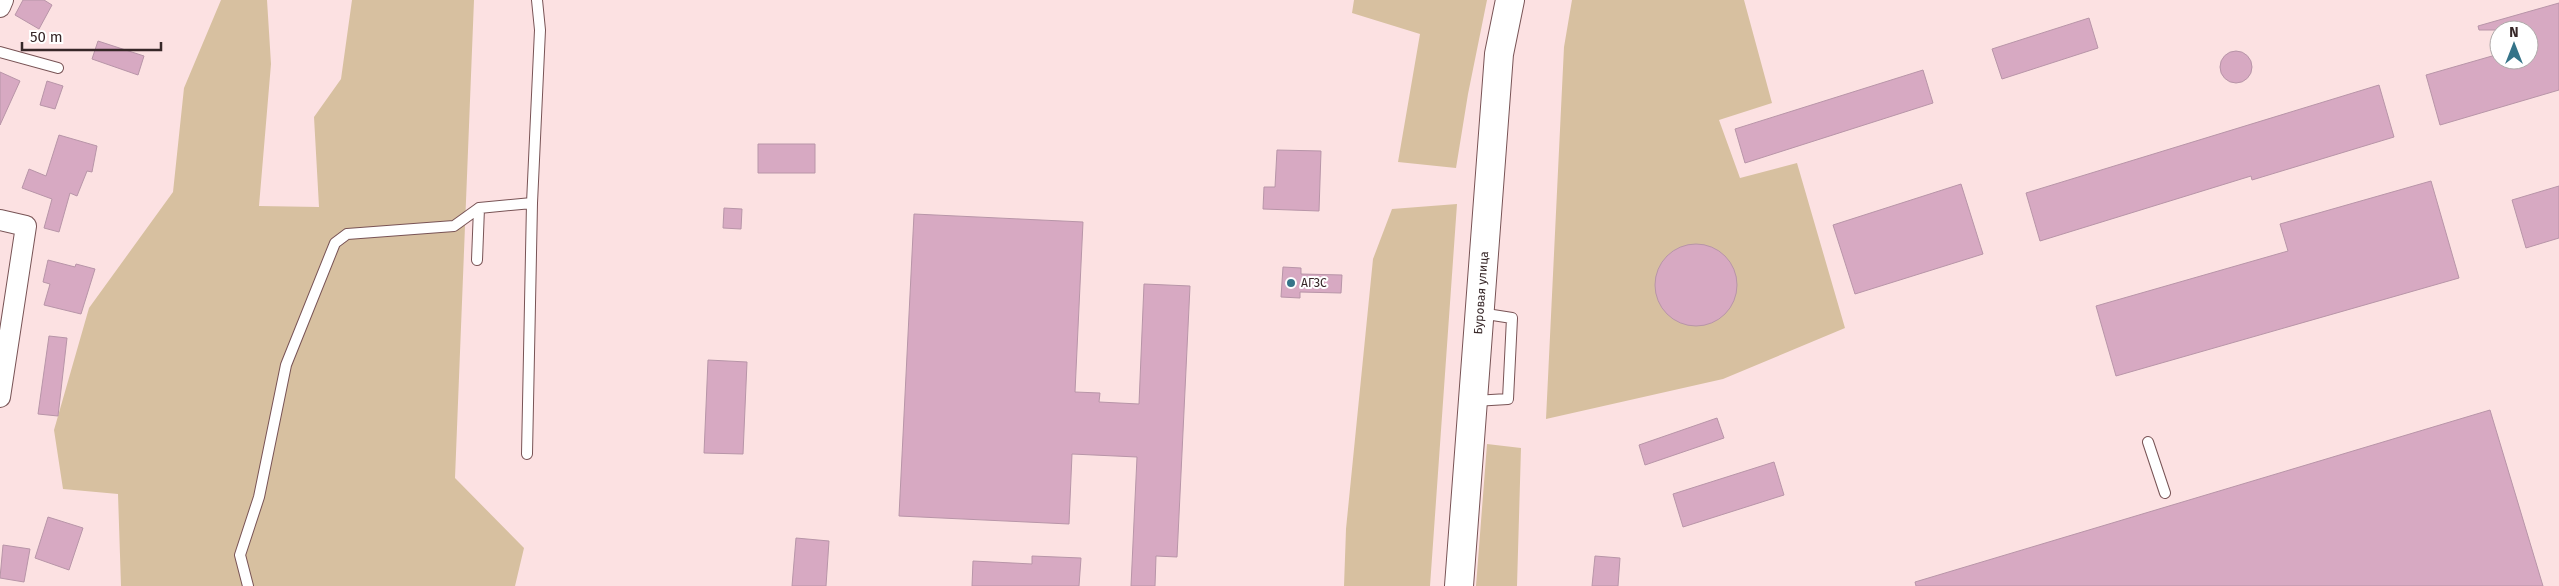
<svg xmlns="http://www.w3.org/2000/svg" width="2559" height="586" font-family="'Fira Sans',sans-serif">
  <rect width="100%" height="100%" fill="#fce1e2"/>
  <path fill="#d7c0a0" d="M221,0H267L271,64L259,206L319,207L314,117L341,79L352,0H474L455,478L524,548L515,586H121L118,494L63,489L54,430L89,308L173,192L184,88Z
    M1354,0H1487L1468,94L1456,168L1398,162L1420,34L1352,13Z
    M1572,0H1744L1772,103L1719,120L1740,178L1797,163L1845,328L1723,379L1546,419L1564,47Z
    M1457,204L1430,586H1344L1346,529L1373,259L1392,209Z
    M1487,444L1521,448L1517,586H1476Z"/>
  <path fill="#d7a9c2" stroke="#b895a8" d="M23,0H44L52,5L39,29L15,15Z
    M2559,3V90L2440,125L2426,75L2499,54V60H2529V30H2479L2478,26Z
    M2089,18L2098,48L2002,79L1992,49Z
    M98,41L144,56L138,75L92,59Z
    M2220 67a16 16 0 1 1 32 0a16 16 0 1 1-32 0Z
    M1923,70L1933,103L1745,163L1735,129Z
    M0,72L20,81L0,125Z
    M47,81L63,86L55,109L40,105Z
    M2379,85L2394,137L2252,180L2251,176L2040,241L2026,193Z
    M59,135L97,146L92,172L87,171L77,196L70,193L59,232L44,228L52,199L22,188L29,169L46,176Z
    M758,144H815V173H758Z
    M1277,150L1321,151L1319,211L1263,209L1264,187H1275Z
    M2431,181L2459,278L2116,376L2096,306L2288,251L2280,224Z
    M1961,184L1983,254L1855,294L1833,225Z
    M2559,186V238L2526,248L2512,200Z
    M724,208L742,209L741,229L723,228Z
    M914,214L1083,222L1075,392L1100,393L1099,402L1139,404L1144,284L1190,286L1177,557L1156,556L1155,586H1131L1137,457L1072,454L1069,524L899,516Z
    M1655 285a41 41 0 1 1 82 0a41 41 0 1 1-82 0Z
    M48,260L75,267L76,264L95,269L81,314L44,305L50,284L43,282Z
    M1283,267L1301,268V274L1342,275L1341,293L1300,292V298L1281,297Z
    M49,336L67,338L58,416L38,414Z
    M708,360L747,362L743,454L704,453Z
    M2490,410L2543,586H1916L1915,582Z
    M1717,418L1724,438L1645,465L1639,445Z
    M1774,462L1784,495L1683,527L1673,494Z
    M48,517L83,528L69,570L35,558Z
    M796,538L829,541L826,586H792Z
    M3,545L30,549L24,582L0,578Z
    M1032,556L1081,558L1079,586H972L973,561L1032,564Z
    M1595,556L1620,558L1618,586H1592Z"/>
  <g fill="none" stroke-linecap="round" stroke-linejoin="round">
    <defs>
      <path id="service" d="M0,52L58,68
        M477,260L479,208
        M1474,401L1508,399L1512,318L1480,313
        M2148,442L2165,493
        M527,454L532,203L540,30L537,0
        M248,586L240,555L259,497L286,365L335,243L347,234L454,226L479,208L532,203"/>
      <path id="minor" d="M0,7L3,0
        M0,220L26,226L0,397"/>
      <g id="secondary">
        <path id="s1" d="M1459,586L1499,54L1510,0"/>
      </g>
    </defs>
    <use href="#service" stroke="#785355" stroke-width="12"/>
    <use href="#minor" stroke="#785355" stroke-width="22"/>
    <use href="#secondary" stroke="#785355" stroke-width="30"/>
    <use href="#service" stroke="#fff" stroke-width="10"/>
    <use href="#minor" stroke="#fff" stroke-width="20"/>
    <use href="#secondary" stroke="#fff" stroke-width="28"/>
  </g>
  <circle fill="#357489" stroke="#fff" stroke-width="2" cx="1291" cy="283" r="5"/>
  <g text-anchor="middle" stroke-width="4" stroke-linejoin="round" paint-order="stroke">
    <g font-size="12" fill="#372728" stroke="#fff" text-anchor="start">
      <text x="1301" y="287">АГЗС</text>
    </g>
    <g font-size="12" fill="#372728" stroke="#fff">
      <text dy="4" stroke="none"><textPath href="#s1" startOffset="294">Буровая улица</textPath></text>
    </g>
  </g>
  <g transform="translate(2514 45)"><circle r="24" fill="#ffffff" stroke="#afa9a9"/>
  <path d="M0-4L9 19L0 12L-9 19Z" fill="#357489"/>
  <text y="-8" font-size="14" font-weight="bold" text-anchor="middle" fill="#372728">N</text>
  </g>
  <path d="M22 42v8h139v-8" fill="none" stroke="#372728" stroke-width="2.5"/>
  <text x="30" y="42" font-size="15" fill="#372728" stroke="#ffffff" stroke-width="4" paint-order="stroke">50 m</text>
</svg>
